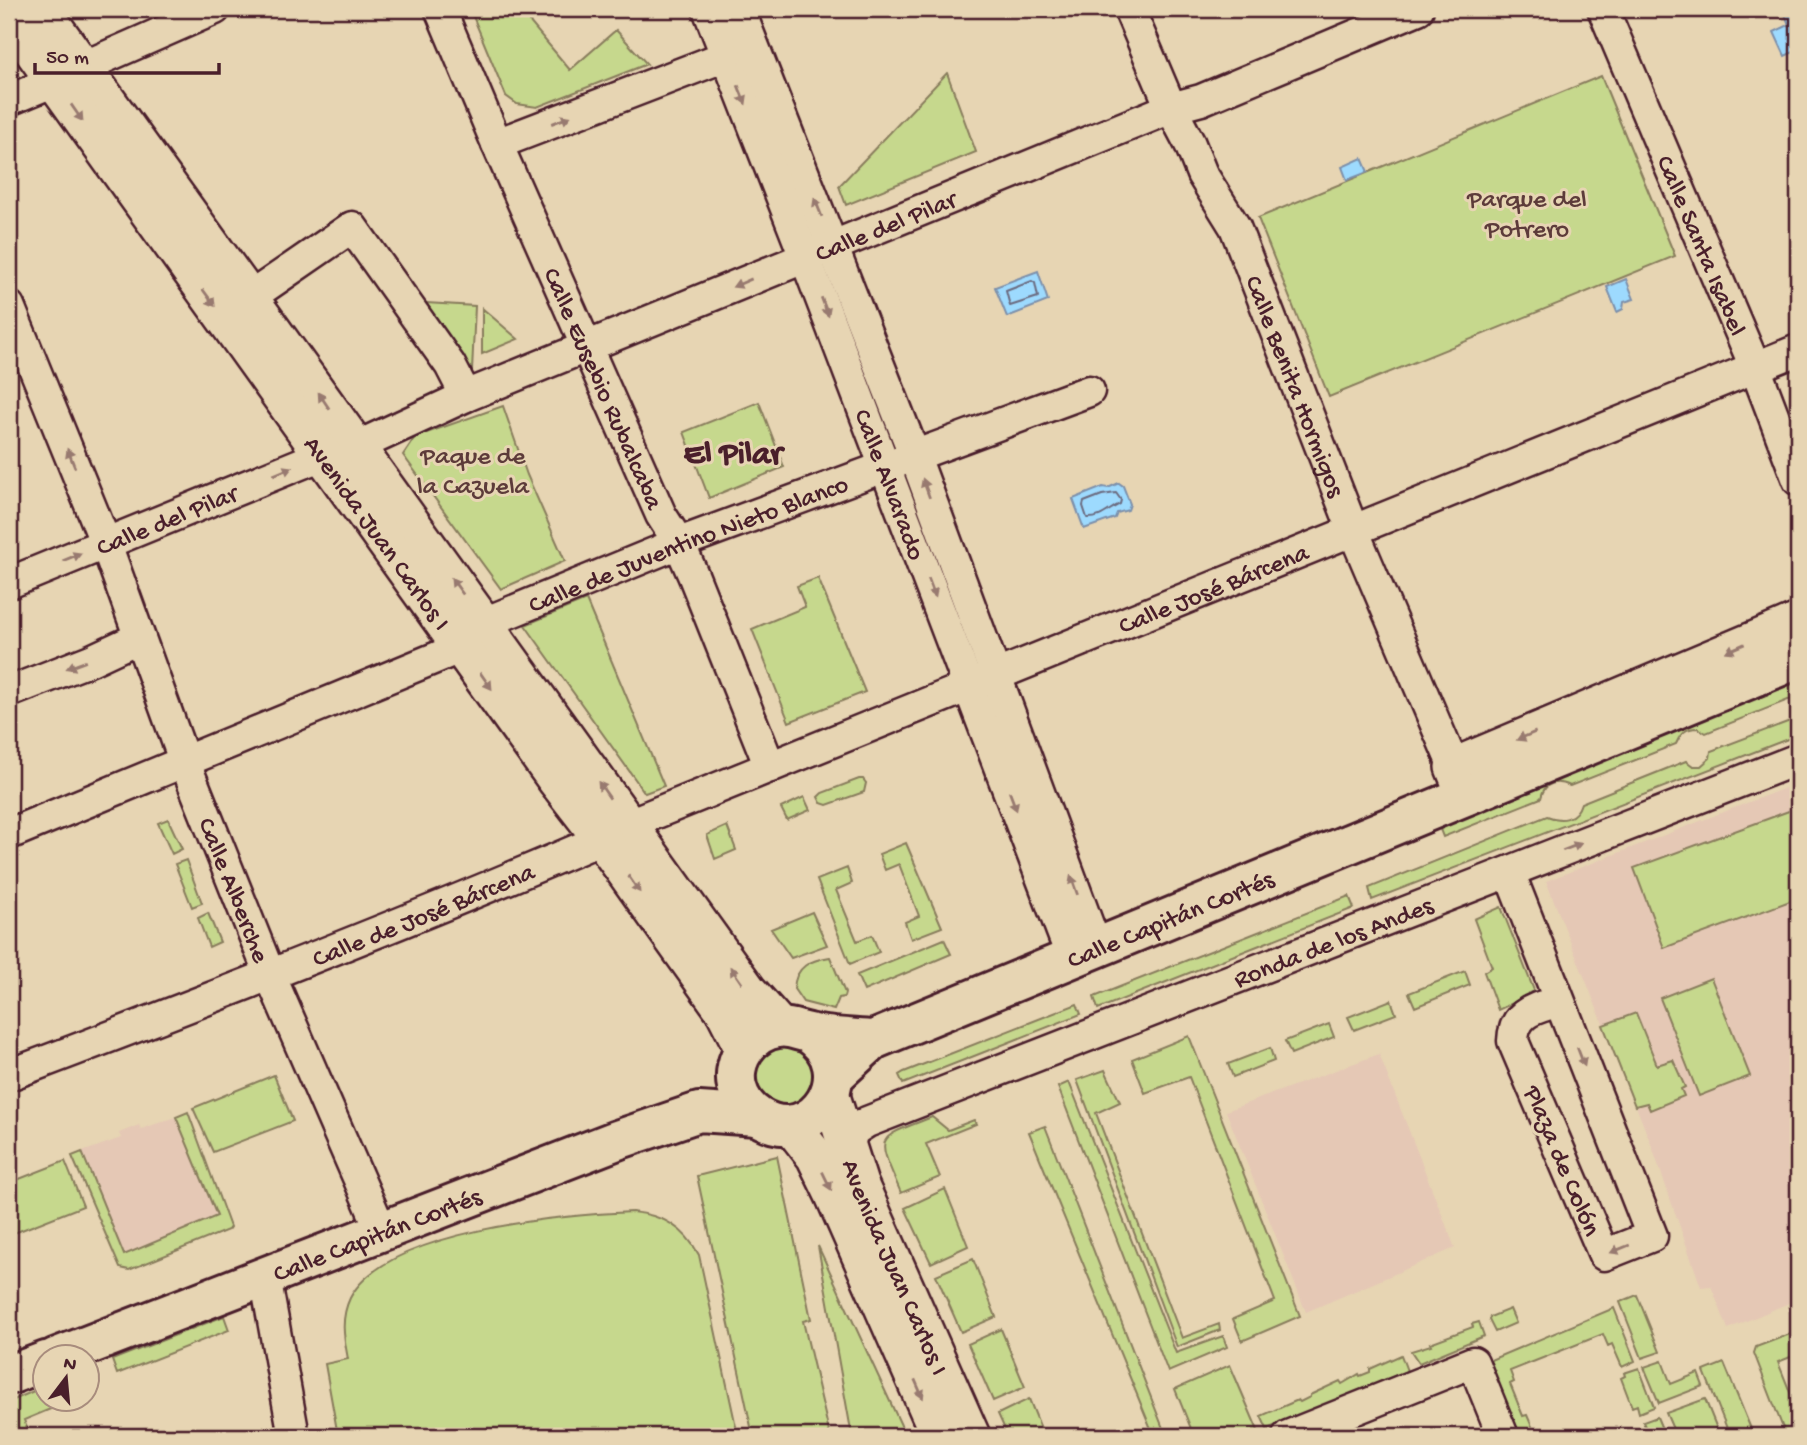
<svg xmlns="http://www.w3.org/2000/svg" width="1807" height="1445" font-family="'Gochi Hand',sans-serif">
  <rect width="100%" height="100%" fill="#e7d5b3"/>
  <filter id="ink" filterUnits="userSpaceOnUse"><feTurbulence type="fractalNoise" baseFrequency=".0143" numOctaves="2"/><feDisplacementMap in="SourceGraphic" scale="14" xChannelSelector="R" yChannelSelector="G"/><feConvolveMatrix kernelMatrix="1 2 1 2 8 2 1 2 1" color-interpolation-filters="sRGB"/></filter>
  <g filter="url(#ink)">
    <path fill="#e5c8b5" d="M1798,783V1299L1728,1329L1711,1286L1701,1287L1651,1144L1546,881Z
      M1379,1054L1455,1248L1306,1312L1226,1111Z
      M176,1117L217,1216L124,1255L82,1152L121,1138L119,1133L139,1125L141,1129Z"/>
    <path fill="#c6d88d" stroke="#887c5c" stroke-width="2" d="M470,9H519L570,70L616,30L647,64L537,107L517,104L506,96Z
      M947,73L976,152L846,205L839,186Z
      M1601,76L1675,256L1329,397L1258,218Z
      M426,303L475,306L472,371Z
      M482,308L518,339L482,354Z
      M759,402L784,467L709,498L684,432Z
      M503,406L527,475L565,561L501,589L403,455L415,437Z
      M818,578L865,692L789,722L752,629L805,607L797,586Z
      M586,600L664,786L645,793L525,625Z
      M1798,677V696L1706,733L1698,728C1685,728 1681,733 1676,744L1570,786C1557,780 1544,782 1541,798L1443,837L1438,824Z
      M1798,718V735L1372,900L1369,888L1547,816C1561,822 1576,820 1581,803L1686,761L1693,766H1701L1710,758L1711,751Z
      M859,779H863L866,783L864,792L827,805L821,803L818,797L822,793Z
      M804,797L810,810L787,820L781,808Z
      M1797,808L1798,898L1664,948L1634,868Z
      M168,819L182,849L172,854L158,823Z
      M727,826L736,850L715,859L707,835Z
      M906,843L942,927L911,939L905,922L919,916L899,864L885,870L879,854Z
      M186,860L202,903L192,907L175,864Z
      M847,868L852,883L836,890L857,941L872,935L879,952L850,964L817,880Z
      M1349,896L1354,908L1098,1009L1094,997Z
      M1501,907L1535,993L1498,1010L1484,972L1492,967L1474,919Z
      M812,912L827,945L791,958L771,929Z
      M208,913L220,942L209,947L198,918Z
      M944,939L951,954L864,991L857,975Z
      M830,957L845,993L844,997L839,998L834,1010L803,1002L794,989C795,966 811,960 830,957Z
      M1465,971L1470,985L1415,1007L1409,993Z
      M1711,978L1750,1076L1699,1096L1660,998Z
      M1391,1000L1396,1014L1354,1030L1348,1017Z
      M1077,1004L1081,1014L903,1084L899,1075L904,1072Z
      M1636,1013L1657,1065L1673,1060L1685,1087L1681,1089L1684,1096L1650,1110L1647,1103L1635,1106L1603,1025Z
      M1329,1024L1334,1037L1291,1054L1285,1041Z
      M1189,1036L1300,1316L1242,1341L1233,1319L1275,1301L1189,1077L1145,1093L1132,1059Z
      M754 1076a30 30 0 1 1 60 0a30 30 0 1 1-60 0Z
      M1270,1048L1274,1061L1233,1077L1228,1064Z
      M1105,1070L1120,1102L1096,1113L1182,1338L1219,1324L1220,1330L1177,1347L1077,1080Z
      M274,1075L293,1121L213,1152L193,1108Z
      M1069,1082L1176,1353L1223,1336L1227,1347L1168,1372L1058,1087Z
      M188,1112L230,1227L228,1230L129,1270L120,1268L72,1156L82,1152L124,1255L217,1216L176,1117Z
      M932,1117L948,1130L974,1120L976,1124L926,1144L940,1177L901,1193C876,1134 873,1140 932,1117Z
      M1045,1126L1166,1436H1154L1029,1132Z
      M777,1156L811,1319L803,1321L830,1436H753L697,1176Z
      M65,1161L83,1206L9,1235V1183Z
      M945,1189L968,1246L931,1263L905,1208Z
      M632,1212C663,1215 684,1227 699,1255L738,1436H338L325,1364L348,1359C344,1338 340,1319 350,1298C385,1230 564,1215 632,1212Z
      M818,1246L906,1436H852Z
      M973,1259L996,1317L961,1332L936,1275Z
      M1637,1295L1660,1352L1642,1358L1620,1302Z
      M1614,1308L1635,1361L1622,1367L1612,1344L1608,1346L1603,1334L1510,1371L1514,1382L1510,1384L1523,1416L1527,1415L1536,1436H1510L1481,1364Z
      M1510,1309L1516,1323L1495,1332L1489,1320L1490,1317Z
      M224,1316L229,1330L117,1374L112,1360Z
      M1479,1322L1484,1336L1419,1363L1411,1351L1431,1345L1430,1343L1473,1327L1472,1324Z
      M1001,1329L1025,1387L993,1401L968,1344Z
      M1798,1331V1354L1778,1362L1798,1412V1436H1786L1754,1353L1756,1347Z
      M1401,1355L1407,1371L1267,1429L1261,1416L1298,1400L1300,1402L1310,1397V1395L1340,1381L1342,1384L1359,1374L1360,1376L1370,1372V1369Z
      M1662,1361L1671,1384L1698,1373L1703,1386L1659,1403L1644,1367Z
      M1724,1363L1751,1429L1733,1436H1730L1704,1371Z
      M1230,1365L1259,1433L1251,1436H1194L1175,1389Z
      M1639,1368L1654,1407L1639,1413L1637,1405L1632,1407L1621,1378L1625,1376L1624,1373Z
      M45,1386L46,1400H72L24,1420L30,1436H9V1402Z
      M1029,1399L1044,1436H1008L998,1414Z
      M1705,1399L1720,1436H1676L1666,1413Z
      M1657,1417L1665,1436H1649L1643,1422Z"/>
    <path fill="#9ddafe" stroke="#7c8faa" stroke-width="2" d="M1783,9H1798V50L1785,56L1774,32L1789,25Z
      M1362,158L1368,172L1347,180L1342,167Z
      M1038,271L1048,301L1007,317L995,287Z
      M1626,279L1634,299L1624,302L1623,309L1617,312L1607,287Z
      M1119,483L1123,486L1130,504L1128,510L1117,513L1115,518L1084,529L1073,499L1103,487L1108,488Z"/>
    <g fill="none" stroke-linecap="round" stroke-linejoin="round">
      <path stroke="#6b6a7f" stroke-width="2" d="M1032,281L1035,283L1038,297L1010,306L1006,291Z
        M1116,493L1121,500L1120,504C1109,509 1101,519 1087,518L1083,506L1084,502L1102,495Z"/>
      <defs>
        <g id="minor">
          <path id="s1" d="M440,9L497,144L661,515L679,543L694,577L770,767"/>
          <path id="s2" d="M708,9L805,257L1072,958"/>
          <path d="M739,9L914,454L1097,949"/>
          <path id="s3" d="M1129,9L1171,108L1190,144L1202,174L1235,227L1353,530L1454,767"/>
          <path id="s4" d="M1603,9L1755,367L1798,480"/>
          <path d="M83,67L215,9"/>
          <path d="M9,100L55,81"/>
          <path d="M497,144L726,56"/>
          <path d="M249,298L352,227L450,365L466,396"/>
          <path id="s5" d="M9,306L106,544L185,763L270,975L381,1230"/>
          <path id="s6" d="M356,447L466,396L1171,108L1201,100L1418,9"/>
          <path id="s7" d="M9,583L322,455"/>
          <path id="s8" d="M484,623L679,543L1089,391"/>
          <path d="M9,692L91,660L138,638"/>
          <path id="s9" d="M629,824L1798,350"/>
          <path d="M9,834L462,647"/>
          <path d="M1509,872L1652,1236L1604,1255L1513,1041C1514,1011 1535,1009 1559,1001"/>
          <path id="s10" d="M9,1075C208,1000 407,923 602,839"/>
          <path id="s11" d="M848,1148L853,1131L867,1122L1798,759"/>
          <path d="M265,1276L294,1436"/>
          <path d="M1288,1436L1473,1362L1503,1436"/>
        </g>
        <g id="tertiary">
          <path d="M41,9L748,991L780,1027"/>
          <path id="s12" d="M9,17L557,781L602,839L724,1010L744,1049"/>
          <path d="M1466,796L1454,767L1798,622"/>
          <path id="s13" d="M830,1093L859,1184L971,1436"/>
          <path d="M790,1124L815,1156L834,1195L940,1436"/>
        </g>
        <g id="secondary">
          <path d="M808,1033C865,1069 814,1151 759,1117C748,1110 740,1099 737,1087C731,1060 750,1032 778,1028C789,1026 798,1031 809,1033C829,1038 852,1038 873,1040"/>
          <path id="s14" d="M834,1076L873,1040L1798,659"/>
          <path id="s15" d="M55,1358L617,1140L699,1112L757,1116"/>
          <path d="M9,1375L46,1361"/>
        </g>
      </defs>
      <use href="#minor" stroke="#4a1f2b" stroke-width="35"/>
      <use href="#tertiary" stroke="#4a1f2b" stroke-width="42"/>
      <use href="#secondary" stroke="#4a1f2b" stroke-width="44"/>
      <use href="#minor" stroke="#e7d5b3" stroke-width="30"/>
      <use href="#tertiary" stroke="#e7d5b3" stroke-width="37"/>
      <use href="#secondary" stroke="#e7d5b3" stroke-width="38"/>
    </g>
    <defs><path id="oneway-solid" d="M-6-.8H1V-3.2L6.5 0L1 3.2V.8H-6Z" transform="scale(1.75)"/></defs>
    <g fill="#987a6f">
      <use href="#oneway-solid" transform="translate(742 95) rotate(68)"/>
      <use href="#oneway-solid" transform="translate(77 113) rotate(55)"/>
      <use href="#oneway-solid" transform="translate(561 120) rotate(-21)"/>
      <use href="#oneway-solid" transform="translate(818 207) rotate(-112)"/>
      <use href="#oneway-solid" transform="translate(742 283) rotate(157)"/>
      <use href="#oneway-solid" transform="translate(209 298) rotate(54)"/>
      <use href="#oneway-solid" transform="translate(825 307) rotate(69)"/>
      <use href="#oneway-solid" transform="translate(324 401) rotate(-124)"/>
      <use href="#oneway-solid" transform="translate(71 458) rotate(-112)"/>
      <use href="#oneway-solid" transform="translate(283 471) rotate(-22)"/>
      <use href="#oneway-solid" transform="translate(926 488) rotate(-110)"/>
      <use href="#oneway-solid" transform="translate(72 557) rotate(-22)"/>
      <use href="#oneway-solid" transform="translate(457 586) rotate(-126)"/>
      <use href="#oneway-solid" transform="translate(932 588) rotate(69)"/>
      <use href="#oneway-solid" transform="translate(1735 648) rotate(157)"/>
      <use href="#oneway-solid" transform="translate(76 665) rotate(160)"/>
      <use href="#oneway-solid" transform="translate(486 681) rotate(55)"/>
      <use href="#oneway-solid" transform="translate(1526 736) rotate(157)"/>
      <use href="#oneway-solid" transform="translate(604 790) rotate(-125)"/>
      <use href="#oneway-solid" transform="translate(1013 801) rotate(69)"/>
      <use href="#oneway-solid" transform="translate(1572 847) rotate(-21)"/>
      <use href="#oneway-solid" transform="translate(634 884) rotate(55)"/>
      <use href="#oneway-solid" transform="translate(1074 885) rotate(-110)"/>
      <use href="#oneway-solid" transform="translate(736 975) rotate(-125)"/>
      <use href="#oneway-solid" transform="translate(1581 1057) rotate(69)"/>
      <use href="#oneway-solid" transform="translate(827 1181) rotate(64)"/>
      <use href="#oneway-solid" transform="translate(1620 1249) rotate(158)"/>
      <use href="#oneway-solid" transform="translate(919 1389) rotate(66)"/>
    </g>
  </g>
  <g text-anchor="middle" stroke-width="6" stroke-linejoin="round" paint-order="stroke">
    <g font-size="26" fill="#5d3b3a" stroke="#e7d5b3">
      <text x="1527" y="206">Parque del<tspan x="1527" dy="30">Potrero</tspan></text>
      <text x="473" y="463">Paque de<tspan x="473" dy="30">la Cazuela</tspan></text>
    </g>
    <g font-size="26" fill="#4a1f2b" stroke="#e7d5b3">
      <text dy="9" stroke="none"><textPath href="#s6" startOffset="574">Calle del Pilar</textPath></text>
      <text dy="9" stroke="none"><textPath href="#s4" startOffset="256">Calle Santa Isabel</textPath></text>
      <text dy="9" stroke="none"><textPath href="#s3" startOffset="413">Calle Benita Hormigos</textPath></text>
      <text dy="9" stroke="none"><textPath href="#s1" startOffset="413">Calle Eusebio Rubalcaba</textPath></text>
      <text dy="9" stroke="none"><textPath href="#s2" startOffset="509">Calle Alvarado</textPath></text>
      <text dy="9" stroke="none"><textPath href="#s7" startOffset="170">Calle del Pilar</textPath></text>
      <text dy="9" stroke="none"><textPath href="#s12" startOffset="634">Avenida Juan Carlos I</textPath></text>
      <text dy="9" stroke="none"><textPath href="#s8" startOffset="219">Calle de Juventino Nieto Blanco</textPath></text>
      <text dy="9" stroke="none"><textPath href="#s9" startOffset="630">Calle José Bárcena</textPath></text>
      <text dy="9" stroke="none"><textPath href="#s5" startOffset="626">Calle Alberche</textPath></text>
      <text dy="9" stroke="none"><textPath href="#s10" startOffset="444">Calle de José Bárcena</textPath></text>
      <text dy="9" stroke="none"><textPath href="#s14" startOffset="374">Calle Capitán Cortés</textPath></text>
      <text dy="9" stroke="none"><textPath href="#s11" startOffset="534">Ronda de los Andes</textPath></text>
      <text transform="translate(1564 1160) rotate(67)" y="9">Plaza de Colón</text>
      <text dy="9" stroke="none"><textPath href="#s15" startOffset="345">Calle Capitán Cortés</textPath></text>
      <text dy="9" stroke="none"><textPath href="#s13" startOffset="186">Avenida Juan Carlos I</textPath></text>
    </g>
    <g font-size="33" font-weight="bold" fill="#4a1f2b" stroke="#e7d5b3">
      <text x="733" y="462">El Pilar</text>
    </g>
  </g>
  <rect width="1807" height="1445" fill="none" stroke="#e7d5b3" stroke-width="35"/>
  <rect x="18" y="18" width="1772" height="1410" fill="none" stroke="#4a1f2b" stroke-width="2.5" filter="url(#ink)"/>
  <g transform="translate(66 1378) rotate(16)"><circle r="33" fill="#e7d5b3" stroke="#a88c7d" stroke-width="2"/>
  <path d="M0-5L12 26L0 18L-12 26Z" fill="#4a1f2b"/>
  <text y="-10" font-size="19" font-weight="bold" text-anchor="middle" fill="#4a1f2b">N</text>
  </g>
  <path d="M35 63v10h184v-10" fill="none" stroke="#4a1f2b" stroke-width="3.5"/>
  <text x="46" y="63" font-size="21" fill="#4a1f2b" stroke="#e7d5b3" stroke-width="5" paint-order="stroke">50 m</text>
</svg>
